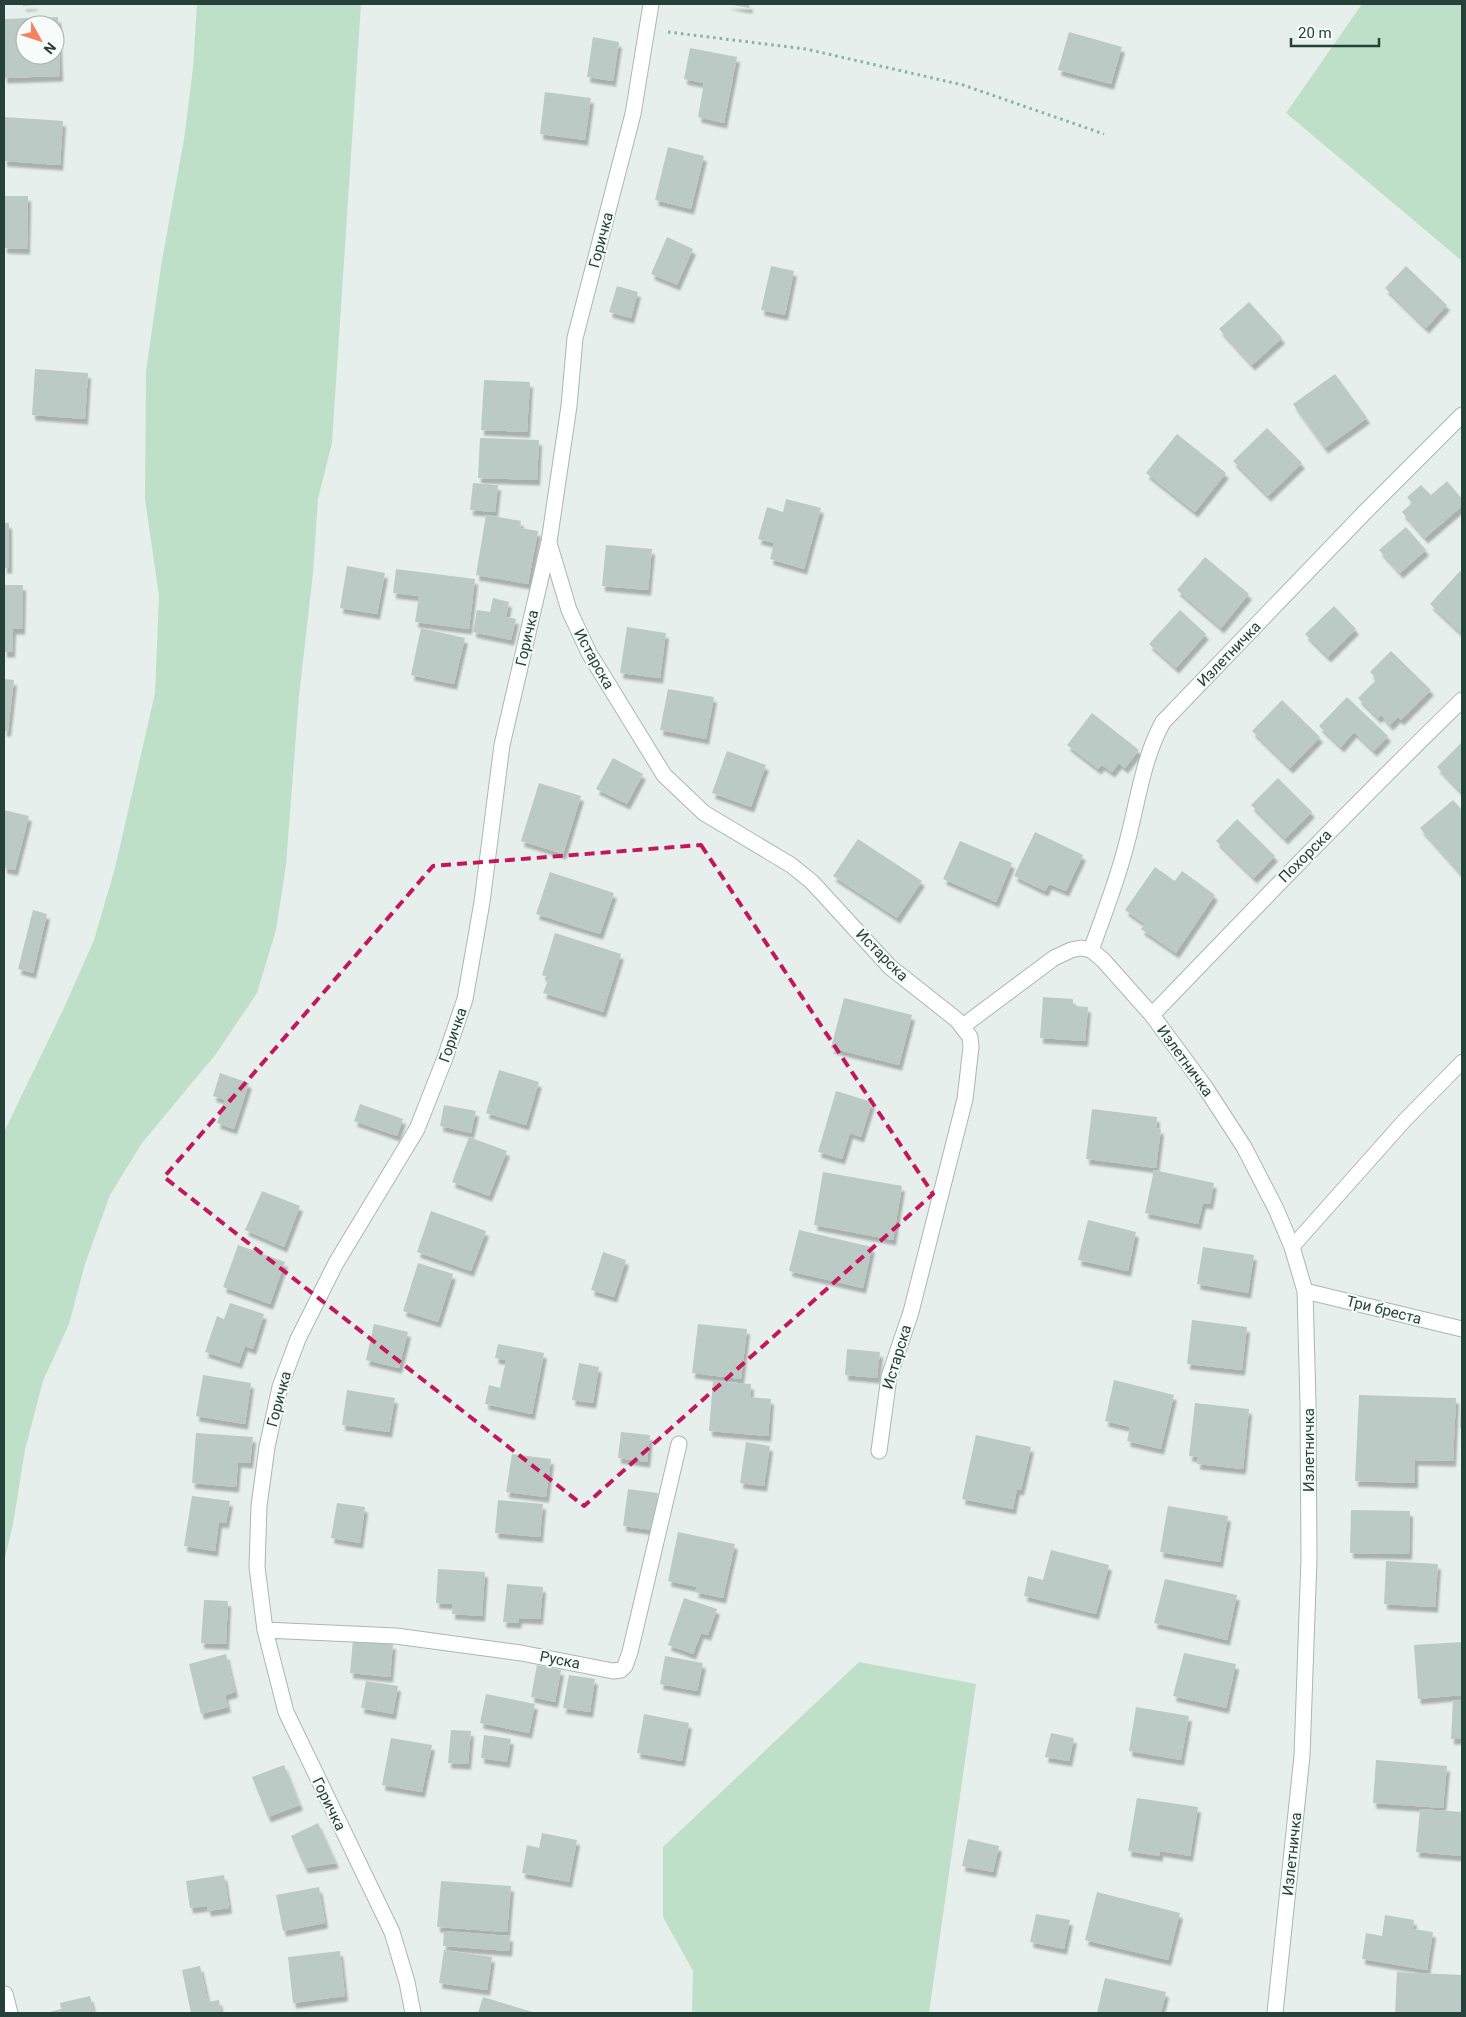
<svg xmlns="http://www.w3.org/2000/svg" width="1466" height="2017" font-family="Roboto,sans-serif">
  <defs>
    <filter id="shadow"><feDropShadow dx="3" dy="5.5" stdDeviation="1" flood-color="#0004"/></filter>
  </defs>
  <rect width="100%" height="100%" fill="#e6efeb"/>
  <path fill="#bfe0c8" d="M197,4H361L332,443L318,499L313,573L299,696L286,865L276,930L257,993L216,1054L142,1143L110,1195L85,1264L69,1324L43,1381L25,1450L13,1524L4,1562V1132L63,1010L94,940L115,868L155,693L159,596L145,499L146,371L161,266L184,139L193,68Z
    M1362,4H1462V261L1286,113Z
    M859,1662L976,1684L929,2013H692L693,1971L663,1917V1847Z"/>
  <path fill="#bbcac4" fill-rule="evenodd" filter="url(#shadow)" d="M23,4H35V5L23,6Z
    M727,4H750L749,8Z
    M58,17L60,76L4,78V19ZM25,25H55V55H25Z
    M1069,32L1122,47L1111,84L1058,70Z
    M593,37L619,42L613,81L587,77Z
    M690,48L737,57L724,123L698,117L704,83L684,79Z
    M545,92L591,98L585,140L540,134Z
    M4,117L63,121L60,165L4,161Z
    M668,147L704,156L691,209L655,200Z
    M4,196H28L27,249L4,248Z
    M667,237L693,249L677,285L651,274Z
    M771,266L794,271L785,315L761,310Z
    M1406,266L1447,305L1426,328L1385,288Z
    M617,286L638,292L631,318L609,312Z
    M1249,302L1282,338L1252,365L1219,329Z
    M35,369L88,373L85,419L32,415Z
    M1335,374L1367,418L1325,448L1293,404Z
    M484,380L530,382L527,432L481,430Z
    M1267,428L1302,463L1268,496L1233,461Z
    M1177,434L1226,473L1195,512L1146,473Z
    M480,438L539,440L537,480L478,478Z
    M1447,481L1462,499V506L1425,538L1402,512L1412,503L1407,497L1421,485L1431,495Z
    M473,483L498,485L495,512L470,510Z
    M786,499L821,508L804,569L770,559L774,543L758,539L767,507L783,512Z
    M486,515L521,521L520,528L538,531L528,584L476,575Z
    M4,523H9V568H4Z
    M1406,527L1426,550L1400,573L1379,550Z
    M606,545L652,549L648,590L602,586Z
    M1205,557L1249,594L1221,628L1177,590Z
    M347,566L385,573L377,614L340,608Z
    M396,569L475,579L469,629L415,622L419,596L393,593Z
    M1460,571L1462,573V634L1430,604Z
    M4,585H23L22,629H13L12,652H4Z
    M493,598L509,602L506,617L516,619L511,640L473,632L477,610L490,612Z
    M1334,606L1356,629L1328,657L1305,634Z
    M1180,610L1206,634L1176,668L1149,644Z
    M627,627L666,633L660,678L620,673Z
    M421,628L465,638L454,684L411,675Z
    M1391,651L1431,690L1401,720L1398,717L1390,725L1381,715L1378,718L1358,698L1377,679L1370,672Z
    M4,679L14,680L8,731H4Z
    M668,689L714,697L706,739L660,730Z
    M1347,697L1388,736L1374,751L1354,732L1341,747L1319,726Z
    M1282,700L1320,737L1290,768L1252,731Z
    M1092,713L1139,750L1125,768L1119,763L1112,772L1102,765L1098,769L1067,745Z
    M1462,742V793L1437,767Z
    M727,751L766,765L751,807L712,793Z
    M613,758L643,774L627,804L596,789Z
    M1278,778L1312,812L1285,839L1251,805Z
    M539,783L581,796L563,854L521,841Z
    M1453,800L1462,810V875L1420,828Z
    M4,810L29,816L15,870L4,868Z
    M1237,819L1275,856L1254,878L1216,841Z
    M1035,832L1083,855L1066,891L1049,884L1045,891L1014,876Z
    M858,839L922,881L897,918L833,876Z
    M960,841L1012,863L996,902L943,879Z
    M1155,867L1175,881L1182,871L1215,895L1176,953L1141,929L1145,924L1125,910Z
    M550,872L614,893L600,934L536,914Z
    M33,910L47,914L33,973L18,969Z
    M555,933L621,954L603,1012L543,993L549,977L542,975Z
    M1043,997L1073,999V1006L1088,1007L1085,1041L1040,1038Z
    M844,998L912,1015L899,1065L831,1048Z
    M499,1070L539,1082L526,1125L486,1113Z
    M220,1073L249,1083L234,1129L217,1123L225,1100L213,1096Z
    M836,1091L872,1102L861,1137L850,1133L842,1159L818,1152Z
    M360,1104L403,1119L397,1136L354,1121Z
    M444,1105L476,1111L471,1133L440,1126Z
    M1092,1109L1157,1117L1156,1128L1161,1129L1156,1168L1086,1159Z
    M469,1137L507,1151L489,1196L452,1182Z
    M1154,1170L1214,1183L1210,1204L1203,1203L1198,1224L1145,1213Z
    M823,1172L902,1186L893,1240L814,1225Z
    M262,1191L300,1206L284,1247L245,1230Z
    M431,1211L486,1231L471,1271L417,1252Z
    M1088,1220L1136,1232L1128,1271L1078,1260Z
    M799,1230L872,1247L863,1288L789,1271Z
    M238,1245L285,1262L270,1304L223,1287Z
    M1203,1247L1254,1255L1248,1293L1197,1284Z
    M603,1252L626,1260L614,1297L591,1290Z
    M418,1263L453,1274L438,1322L403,1311Z
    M230,1303L264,1314L253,1349L245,1346L239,1363L205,1352L217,1316L224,1319Z
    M1192,1320L1247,1327L1242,1370L1187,1364Z
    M374,1324L408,1332L399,1368L366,1360Z
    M698,1324L747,1329L741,1379L692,1373Z
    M498,1344L544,1353L532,1414L485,1404L489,1385L500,1388L506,1360L495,1358Z
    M847,1349L880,1352L877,1378L845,1375Z
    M579,1363L599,1367L593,1403L572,1400Z
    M203,1375L251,1383L245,1424L196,1416Z
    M1114,1380L1174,1395L1161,1449L1127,1441L1130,1427L1105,1421Z
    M713,1381L751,1384L750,1397L771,1399L768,1436L709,1431Z
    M347,1390L395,1398L389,1432L342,1425Z
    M1359,1395L1456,1398L1453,1461L1415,1460V1483L1355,1481Z
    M1461,1402H1462V1428H1460Z
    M1195,1403L1249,1409L1243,1469L1197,1464L1198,1457L1189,1456Z
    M621,1432L650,1435L647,1462L618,1458Z
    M196,1433L253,1437L250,1463L238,1462L236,1487L192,1483Z
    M976,1435L1031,1447L1021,1490L1017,1489L1013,1509L962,1499Z
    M746,1442L770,1446L764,1486L740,1483Z
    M512,1454L551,1459L546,1497L506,1492Z
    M628,1489L658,1493L653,1530L623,1526Z
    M192,1496L230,1501L226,1523L219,1522L215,1551L184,1546Z
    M498,1500L543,1504L540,1537L495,1533Z
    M337,1503L365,1507L360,1543L331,1538Z
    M1168,1506L1228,1516L1220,1562L1160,1552Z
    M1351,1510L1410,1511L1409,1554L1350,1553Z
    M678,1532L735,1544L723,1598L695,1592L697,1587L668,1581Z
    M1051,1550L1109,1565L1096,1614L1024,1596L1028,1576L1043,1580Z
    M1386,1561L1438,1564L1435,1607L1384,1604Z
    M438,1569L485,1572L482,1616L452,1614L453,1604L436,1603Z
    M1165,1579L1237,1595L1227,1640L1154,1623Z
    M507,1584L543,1587L540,1619L519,1618L518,1623L503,1622Z
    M684,1598L717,1609L708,1635L701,1633L693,1654L668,1645Z
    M204,1600L228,1601L226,1644L201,1643Z
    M353,1640L393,1644L390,1677L350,1673Z
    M1462,1642V1695L1418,1699L1414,1645Z
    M1184,1653L1236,1664L1226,1708L1173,1696Z
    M226,1654L235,1692L225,1695L228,1707L201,1714L189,1664Z
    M665,1656L703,1663L697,1691L660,1684Z
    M537,1665L561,1670L555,1702L531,1697Z
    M569,1675L595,1679L590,1712L563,1708Z
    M366,1681L398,1686L393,1714L361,1708Z
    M486,1694L535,1704L529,1733L480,1723Z
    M1453,1700H1462V1739H1451Z
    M1136,1707L1189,1716L1181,1760L1129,1751Z
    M644,1714L689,1723L682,1761L637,1753Z
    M451,1730L471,1731L468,1764L448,1763Z
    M1051,1733L1074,1738L1069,1761L1045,1757Z
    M484,1735L511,1739L507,1762L481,1758Z
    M391,1738L432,1745L422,1792L382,1785Z
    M1376,1760L1447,1766L1443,1808L1373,1803Z
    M284,1765L300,1805L268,1817L252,1777Z
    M1137,1798L1198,1807L1190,1856L1160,1851V1856L1128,1851Z
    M1420,1809L1462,1812V1856L1416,1852Z
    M318,1823L336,1863L305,1868L291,1836Z
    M542,1833L577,1840L569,1882L522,1873L527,1845L539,1848Z
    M968,1839L999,1846L993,1872L962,1866Z
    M224,1875L229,1908L208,1911L207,1906L190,1908L186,1881Z
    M441,1881L511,1886L507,1932L437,1927Z
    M319,1887L325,1923L283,1931L276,1895Z
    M1097,1892L1180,1913L1168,1960L1085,1940Z
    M1036,1914L1070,1920L1064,1949L1030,1942Z
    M1385,1915L1414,1920L1413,1929L1433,1932L1427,1970L1362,1959L1366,1933L1382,1936Z
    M444,1931L510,1936L509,1951L443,1946Z
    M444,1950L492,1957L487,1990L439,1983Z
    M340,1951L345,1996L293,2003L288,1957Z
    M200,1966L208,2002L219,2000L221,2013H191L182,1970Z
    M1397,1972L1462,1975V2013H1395Z
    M1105,1978L1166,1992L1161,2013H1097Z
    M90,1996L94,2013H46L61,2009L60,2003Z
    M483,1997L536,2013H478Z"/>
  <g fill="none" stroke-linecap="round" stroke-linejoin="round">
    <defs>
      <path id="service" d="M1292,1247L1404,1121L1462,1062"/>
      <path id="minor" d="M549,543L569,610L589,653L664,775L704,813L791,865L812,882L890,967L957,1020L970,1037L971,1047L965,1099L911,1312L889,1377L879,1451
        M1091,950C1104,914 1118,879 1127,842C1138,801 1143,758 1163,722L1364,513L1462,415
        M1152,1015C1254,909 1356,803 1462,700
        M963,1026L1054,958L1071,950L1081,948L1091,950L1103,960L1152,1015L1205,1087L1244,1147L1276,1209L1292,1247L1305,1291L1308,1403L1309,1558L1302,1756L1275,2013
        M1305,1291L1462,1329
        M265,1630L396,1636L521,1653L613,1671L621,1670L625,1666L630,1652L679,1444
        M5,1994L10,2013
        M413,2013L407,1982L392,1932L286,1712L265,1630L257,1567L259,1506L267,1447L280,1387L298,1339L336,1263L417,1129L445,1058L465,999L482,902L502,745L549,542L569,406L575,338L633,114L651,4"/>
    </defs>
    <use href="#service" stroke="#a8b8b2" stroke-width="16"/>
    <use href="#minor" stroke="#a8b8b2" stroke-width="17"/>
    <path stroke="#86b3a5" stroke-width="3" stroke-dasharray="2.5 4" stroke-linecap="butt" d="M668,32L806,49L963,85L1104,134"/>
    <use href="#service" stroke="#fff" stroke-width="14"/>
    <use href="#minor" stroke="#fff" stroke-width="15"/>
  </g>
  <path fill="none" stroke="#c2185b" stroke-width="4" stroke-dasharray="10 6" stroke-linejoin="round" d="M701,845L933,1194L584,1506L164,1177L433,866Z"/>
  <g text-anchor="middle" stroke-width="4" stroke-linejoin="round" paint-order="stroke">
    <g font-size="15" fill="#24423a" stroke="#f7fbf9">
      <text transform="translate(601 240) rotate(-75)" y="5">Горичка</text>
      <text transform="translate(527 638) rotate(-77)" y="5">Горичка</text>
      <text transform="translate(1229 654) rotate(-46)" y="5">Излетничка</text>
      <text transform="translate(594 659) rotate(61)" y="5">Истарска</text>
      <text transform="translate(1305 856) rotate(-45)" y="5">Похорска</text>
      <text transform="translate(882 955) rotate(45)" y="5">Истарска</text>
      <text transform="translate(453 1035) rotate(-71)" y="5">Горичка</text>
      <text transform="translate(1185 1061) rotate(54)" y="5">Излетничка</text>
      <text transform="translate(1384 1310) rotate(14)" y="5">Три бреста</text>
      <text transform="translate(897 1357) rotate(-73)" y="5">Истарска</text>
      <text transform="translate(279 1399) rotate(-75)" y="5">Горичка</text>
      <text transform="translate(1309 1450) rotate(-90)" y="5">Излетничка</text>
      <text transform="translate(560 1660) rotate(11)" y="5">Руска</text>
      <text transform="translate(329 1804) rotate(64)" y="5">Горичка</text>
      <text transform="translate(1292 1854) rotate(-84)" y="5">Излетничка</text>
    </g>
  </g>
  <rect width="1466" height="2017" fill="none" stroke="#24423a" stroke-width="10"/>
  <g transform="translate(40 40) rotate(130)"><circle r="24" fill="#f7fbf9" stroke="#a3b1ad"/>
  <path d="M0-4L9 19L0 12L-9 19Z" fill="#f4845f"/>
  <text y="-8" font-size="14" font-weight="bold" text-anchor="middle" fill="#24423a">N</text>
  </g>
  <path d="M1291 38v8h88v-8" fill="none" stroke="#24423a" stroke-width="2.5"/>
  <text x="1298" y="38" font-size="15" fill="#24423a" stroke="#f7fbf9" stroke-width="4" paint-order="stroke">20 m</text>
</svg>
